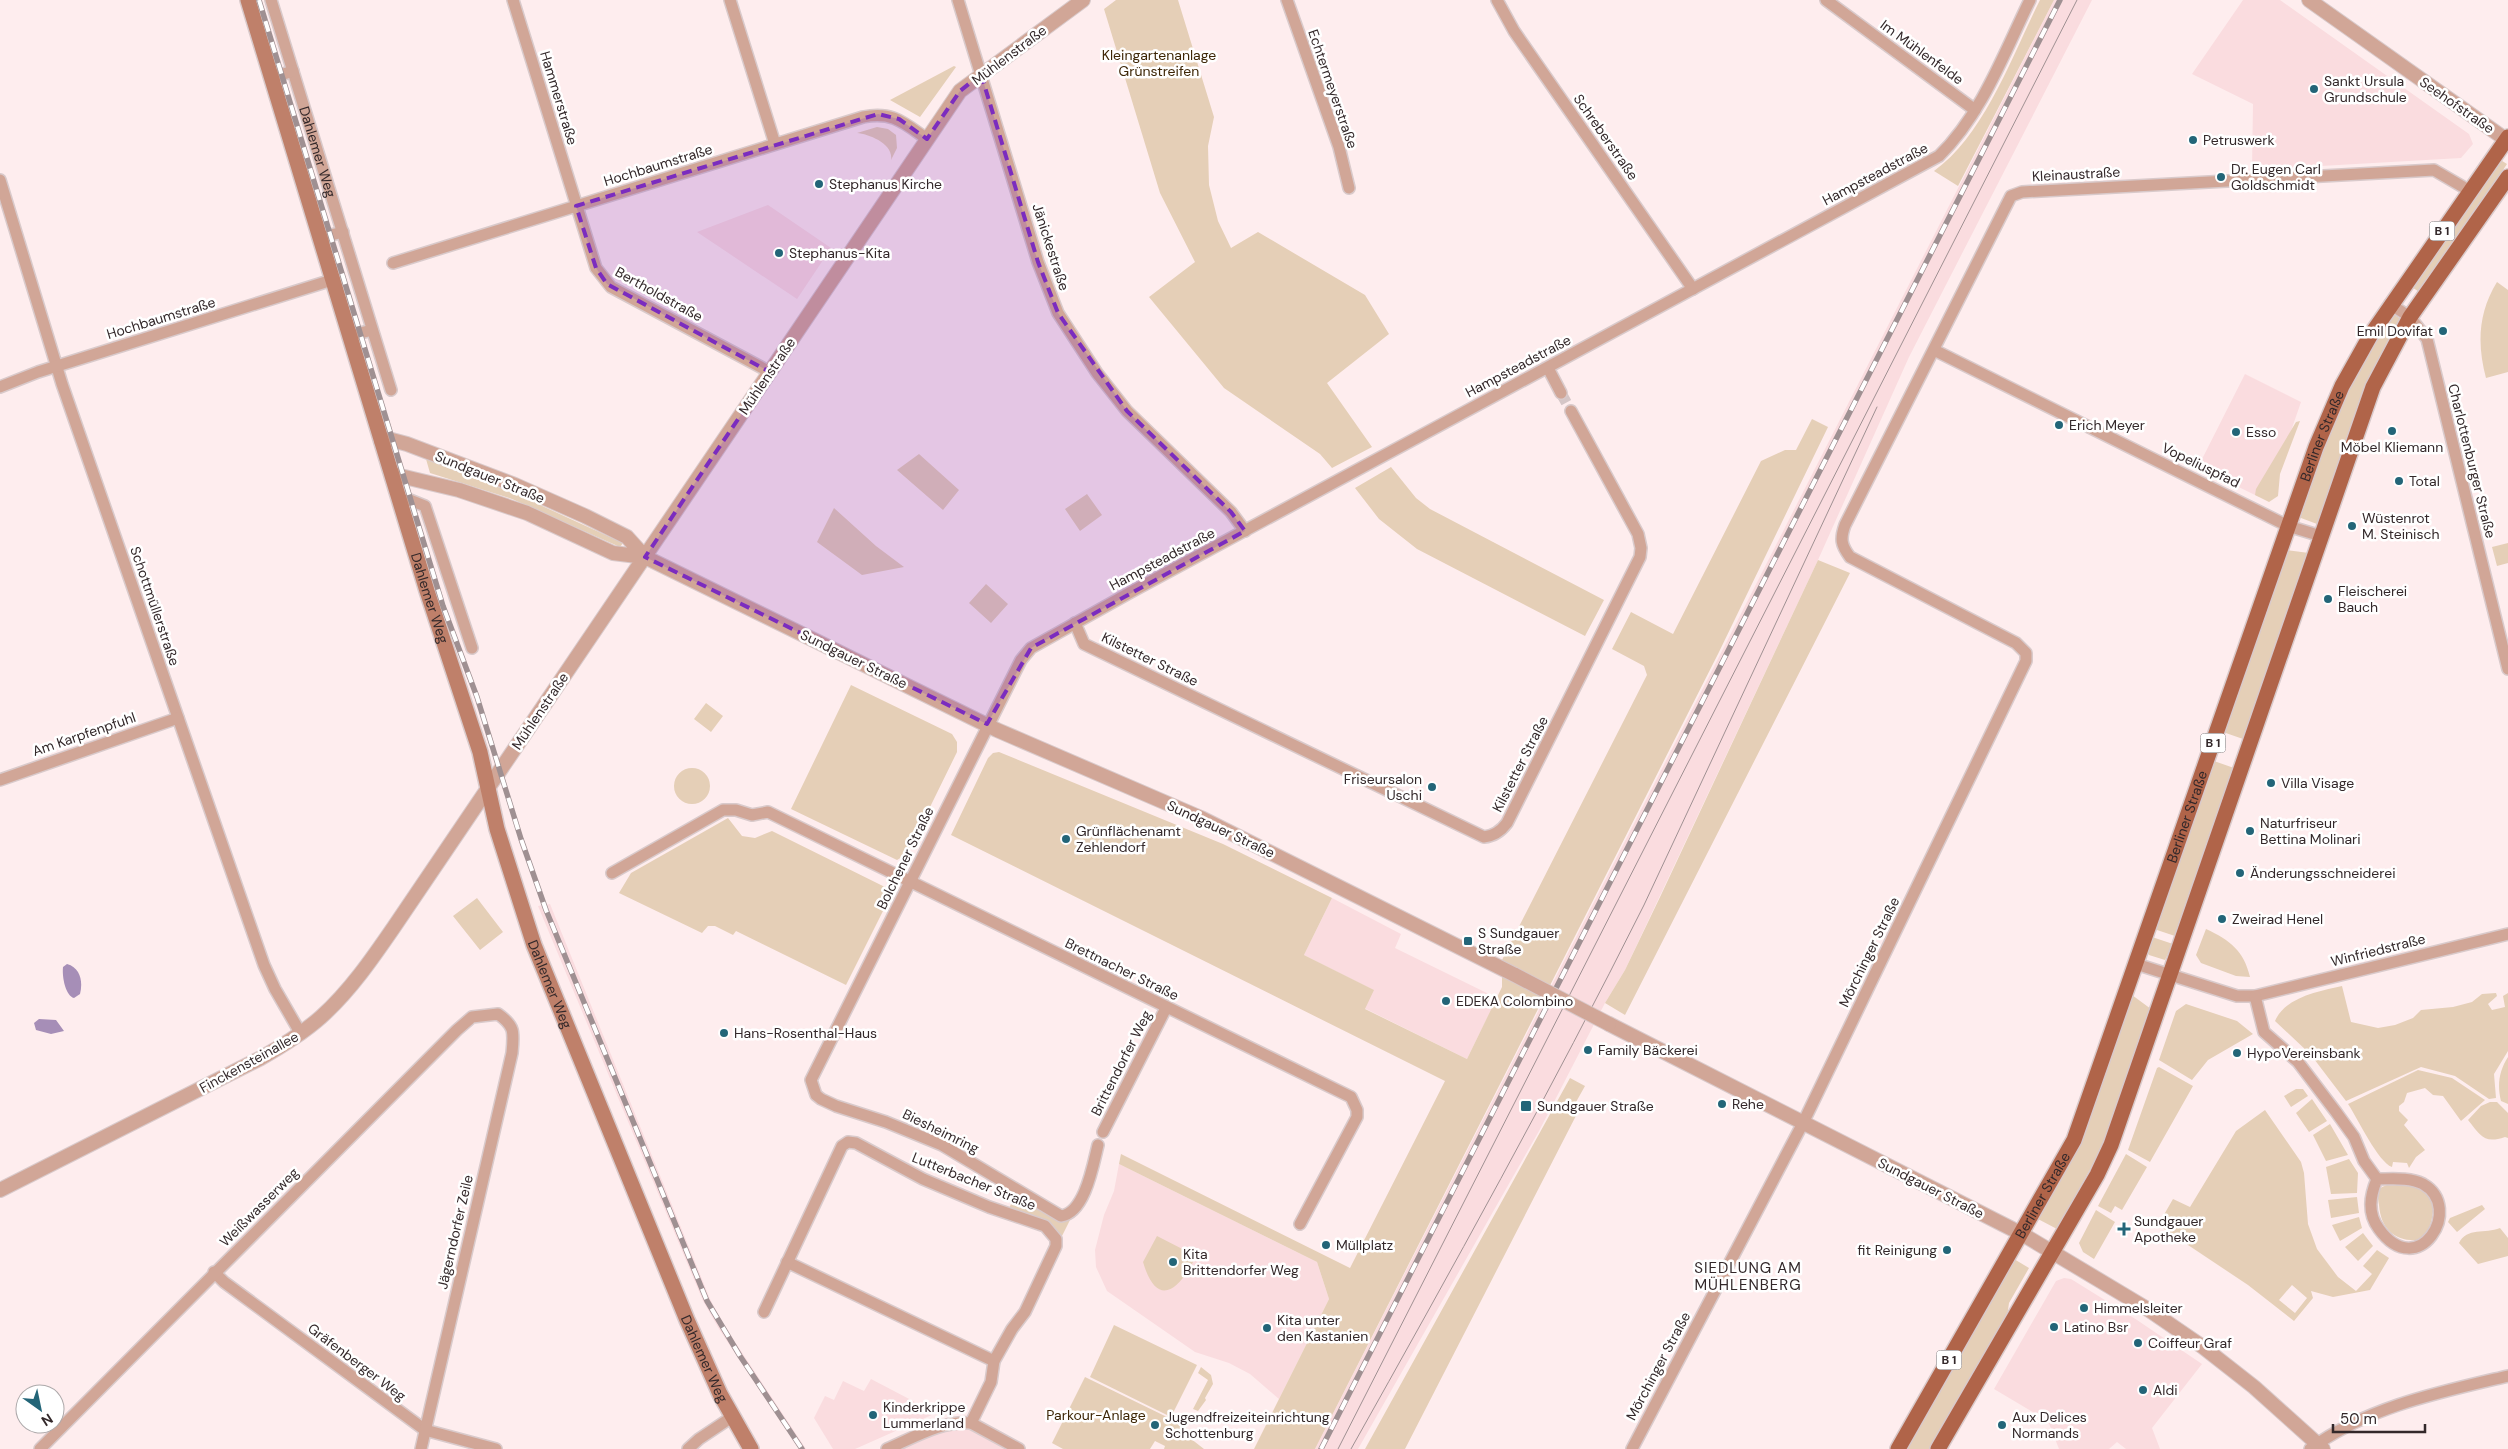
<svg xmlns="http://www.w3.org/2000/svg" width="2508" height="1449" font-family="'DM Sans',sans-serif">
  <rect width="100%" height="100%" fill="#feedee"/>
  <path fill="#fadcdf" d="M2054,0H2092L1909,357L1818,560L1625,970L1605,1003L1539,1131L1358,1449H1315Z
    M2243,0H2280L2469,134L2473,144L2461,158L2252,170L2253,104L2192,74Z
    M768,205L831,248L797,299L697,232Z
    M2245,374L2301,402L2270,492L2259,497L2198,467Z
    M1332,898L1401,934L1395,948L1497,998L1467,1059L1364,1008L1373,990L1304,955Z
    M550,904L710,1299L725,1327L806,1449H799L719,1329L703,1301L538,906Z
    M1119,1164L1317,1262L1329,1299L1279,1399L1250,1374L1229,1363L1195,1352L1107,1291L1096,1267L1095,1250L1104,1215L1114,1191Z
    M2064,1278L2071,1279L2137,1320L2202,1364L2152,1428L2160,1449H2126L2117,1442L2109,1449H2059L2048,1421L1994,1389L2056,1281Z
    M871,1379L936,1413L855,1449H833L814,1418L825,1396L834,1400L843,1381L864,1391Z
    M963,1422L1019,1449H888Z"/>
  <path fill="#e5cfb7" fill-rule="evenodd" d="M1116,0H1178L1214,117L1208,146L1209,185L1218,221L1231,248L1258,232L1365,295L1389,334L1327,383L1372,447L1332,468L1320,454L1224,388L1149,297L1195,262L1160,193L1104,9Z
    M2040,0H2054L1958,186L1934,171C1984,136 2013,54 2040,0Z
    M954,66L956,67L920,117L890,100Z
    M877,127L888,129L896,135L897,148L891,160C894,144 869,134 857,133Z
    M2499,159L2507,164L2421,293L2410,286Z
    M2497,282L2508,290V372L2486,378C2477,344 2478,313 2497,282Z
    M2392,313L2399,318L2400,322L2367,383L2319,522L2317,524L2301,518L2299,515L2308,484L2351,382Z
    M1812,419L1828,427L1718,654L1315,1449H1254L1329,1299L1317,1262L1119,1164L1121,1154L1350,1268L1445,1081L951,835L988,758L993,753L999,752L1223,844L1332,898L1304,955L1374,990L1365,1009L1467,1059L1502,987V960L1647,675L1644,666L1612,649L1631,612L1673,634L1761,461L1785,450H1796Z
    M2300,421L2280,474L2278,496L2269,502L2255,495L2256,489L2296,422Z
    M919,454L959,490L943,510L897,470Z
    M426,459L516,494L623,543L620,547L512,499L430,473Z
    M1391,467L1416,498L1430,509L1604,600L1585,636L1417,549L1379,519L1355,488Z
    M1087,494L1102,515L1080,531L1065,509Z
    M834,508L876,546L904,567L862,575L817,542Z
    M2508,543V563L2497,566L2492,547Z
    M2286,550L2309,553L2243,739L2223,732Z
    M1818,560L1850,573L1625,1015L1605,1003L1625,970L1661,895Z
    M986,584L1008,604L991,623L969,603Z
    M851,685L952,734L957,742V752L907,854L897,860L791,809Z
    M706,703L723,716L711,732L694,719Z
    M2214,761L2234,768L2175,936L2154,929Z
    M674 786a18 18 0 1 1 36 0a18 18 0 1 1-36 0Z
    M728,818L742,836L755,838L772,831L893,891L846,985L736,931L733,935L715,926H708L702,933L619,893L631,873Z
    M477,898L503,932L480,950L453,916Z
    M2206,929C2230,940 2244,951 2250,977L2236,976L2201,963L2196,955Z
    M2152,937L2173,944L2165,960L2149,955L2147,952Z
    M2342,986L2351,1022L2378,1028L2395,1025L2413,1018L2421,1010L2453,1007L2472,1002L2482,994L2496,993L2497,996L2488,1004L2492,1010L2505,1007L2503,996L2508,993V1051L2494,1074L2496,1098L2489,1099L2455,1076L2421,1067L2346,1101L2311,1055L2310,1051L2308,1052L2275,1021C2285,997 2320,991 2342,986Z
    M2132,995L2151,1009L2103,1146L2057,1229L2038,1219L2082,1139Z
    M2186,1004L2237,1021L2253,1034L2208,1060L2192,1080L2159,1060L2176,1011Z
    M2508,1057V1104L2501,1101C2497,1085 2499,1071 2508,1057Z
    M2159,1067L2193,1086L2150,1162L2128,1150L2157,1068Z
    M2418,1070L2452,1078L2485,1100L2461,1121L2443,1096L2433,1095L2425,1088L2407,1093L2404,1102L2399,1106V1111L2408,1120L2404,1125L2425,1150L2416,1157L2409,1168L2407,1163L2393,1162L2392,1167C2378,1162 2358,1119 2348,1104Z
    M1570,1078L1585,1086L1576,1102L1581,1106L1405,1449H1365Z
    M2296,1089H2303L2308,1096L2291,1107L2284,1096Z
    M2312,1099L2327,1121L2309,1132L2296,1113Z
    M2490,1102H2497L2508,1113V1138L2505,1137C2484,1144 2481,1136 2468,1120L2481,1106Z
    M2265,1110L2301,1162L2304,1173L2308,1224L2317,1249L2338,1277L2356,1291L2372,1274L2363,1266L2377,1250L2389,1258L2370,1290L2333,1297L2311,1291L2313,1298L2294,1321L2248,1285L2158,1225L2173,1199L2190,1207L2236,1131ZM2292,1285L2307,1298L2295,1313L2279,1300Z
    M2330,1124L2348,1155L2326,1161L2313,1135Z
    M2126,1154L2147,1167L2122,1210L2115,1206L2111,1213L2098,1206Z
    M2349,1159L2358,1173L2357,1193L2331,1194L2326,1167Z
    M2387,1185C2396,1186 2406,1184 2415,1186C2443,1193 2432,1222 2425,1239C2400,1244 2381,1233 2379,1205C2378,1198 2376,1192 2382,1187Z
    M1016,1195L1059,1219L1072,1216L1061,1238C1051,1220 1028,1214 1009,1208Z
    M2357,1197L2359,1213L2331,1218L2328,1200Z
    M2482,1205L2485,1209L2457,1232L2448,1222L2450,1218Z
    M2096,1210L2115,1222L2094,1259L2083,1252L2079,1243Z
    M2359,1217L2362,1228L2340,1241L2332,1225Z
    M2500,1228L2508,1238V1256L2478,1264L2459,1243C2467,1227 2485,1234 2500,1228Z
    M2363,1233L2373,1246L2358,1261L2345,1247Z
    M1157,1236L1196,1256C1180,1290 1157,1310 1143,1262Z
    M2014,1259L2029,1268L2009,1303L2007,1317L1931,1449H1905Z
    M1114,1325L1197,1365L1171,1417L1184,1428L1181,1431L1204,1449H1164L1165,1446L1155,1441L1150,1449H1063L1052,1443L1085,1377L1167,1417V1415L1090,1377Z
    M1201,1367L1211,1375L1213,1384L1205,1398L1206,1400L1198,1411L1193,1409L1208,1380L1198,1373Z"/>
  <path fill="#a68eb7" d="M67,964C81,968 83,982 80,994L74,998C65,995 62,976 63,967Z
    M39,1019L56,1020L64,1031L51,1034L36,1030L34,1023Z"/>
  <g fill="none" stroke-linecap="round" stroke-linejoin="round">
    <path stroke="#d5c6c7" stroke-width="11" stroke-dasharray="11 5.5" stroke-linecap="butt" d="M1561,393L1571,411"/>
    <defs>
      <g id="minor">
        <path id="s1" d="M271,0L391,390"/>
        <path d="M513,0L596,268L611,287L770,372"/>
        <path d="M730,0L775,144"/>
        <path d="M958,0L1038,262L1058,313L1097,373L1127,411L1231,512L1245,531"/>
        <path d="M1287,0L1339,147L1349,188"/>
        <path d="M1497,0L1514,31L1693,289"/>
        <path d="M1826,0L1975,110"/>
        <path d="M271,78L293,71"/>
        <path d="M0,180L62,384L264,965L275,989L301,1034"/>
        <path d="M319,238L343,232"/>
        <path d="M393,263L863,117C893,111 904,123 927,139"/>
        <path d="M2390,304L2410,317L2427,339L2508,669"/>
        <path d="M349,336L372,330"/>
        <path d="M1934,350L2288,526L2321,536"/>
        <path d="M1548,368L1561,393"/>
        <path d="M0,387L38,372L332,280"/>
        <path d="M400,501L410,500L425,506L472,648"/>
        <path d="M1075,623L1084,644L1484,837C1494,836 1501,831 1507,823L1640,557L1641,548L1638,534L1571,411"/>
        <path d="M0,780L178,718"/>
        <path d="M612,873L723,810H736L752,815L768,812L1351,1097L1357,1110V1117L1300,1224"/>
        <path d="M2136,964L2237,996H2255L2508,934"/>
        <path d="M2255,996L2264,1032L2298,1062L2336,1112L2354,1137L2364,1161L2377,1179"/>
        <path d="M1103,1132L1166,1008"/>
        <path d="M1098,1145C1093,1165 1085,1213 1061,1216L942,1145L886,1122L836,1106L821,1099L816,1095L811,1080L1021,660L1031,648L1131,592L1939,156C1982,114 2004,53 2030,0"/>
        <path d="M2377,1179C2391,1179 2410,1177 2423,1184C2465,1208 2418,1283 2379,1229C2367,1213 2370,1196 2377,1179Z"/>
        <path d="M787,1262L994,1361"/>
        <path d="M214,1272L224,1282L425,1430L496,1449"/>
        <path d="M764,1312L842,1146L848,1142L856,1143L923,1179L989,1207L1045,1226L1056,1239V1246L1025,1312L1012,1329L994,1361L991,1382L971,1423"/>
        <path d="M40,1449L457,1030L472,1017L498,1014C515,1026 514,1032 512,1053L421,1449"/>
        <path d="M688,1449L699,1439L732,1417"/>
        <path d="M887,1449C913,1438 942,1420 971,1423L1019,1449"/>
        <path d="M1632,1449L1803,1123L2026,661V653L2016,643L1850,557C1841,545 1840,539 1845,525L2011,196L2022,192L2434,170L2470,191"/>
        <path d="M2310,1449C2367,1407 2440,1392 2508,1376"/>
      </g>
      <path id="tertiary" d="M2309,0L2508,141
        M381,441L392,440L407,444L515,485L585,516L627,537L645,557
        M392,474L459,490L527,513L613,553L645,557L997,730L1201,818L1515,975
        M1609,1024L2022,1234L2149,1310L2203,1347L2254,1387L2323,1449
        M0,1190L261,1058C282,1046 303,1033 321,1017C351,990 374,956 396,924L960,91L1083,0"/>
      <g id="secondary">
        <path id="s2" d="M248,0L427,591L480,752L497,829L534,945L687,1320L720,1394L751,1449"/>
      </g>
      <g id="primary">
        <path id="s3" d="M1898,1449L2074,1140L2316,447L2342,386L2370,336L2508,137"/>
        <path d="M1938,1449L2097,1175L2111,1145L2373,387L2410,317L2508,177"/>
      </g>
    </defs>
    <use href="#minor" stroke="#d9cacb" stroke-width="14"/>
    <use href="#tertiary" stroke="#d9cacb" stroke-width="16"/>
    <use href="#secondary" stroke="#d9cacb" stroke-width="18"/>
    <use href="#primary" stroke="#d9cacb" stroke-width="18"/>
    <use href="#minor" stroke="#d1a697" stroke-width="11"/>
    <use href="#tertiary" stroke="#d1a697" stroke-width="14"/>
    <use href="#secondary" stroke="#bf806a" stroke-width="15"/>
    <use href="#primary" stroke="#b06449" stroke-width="15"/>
    <path stroke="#9f9092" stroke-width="1" d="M1338,1449L2077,0
      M1351,1449C1452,1269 1552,1089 1644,905L1877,407"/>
    <defs>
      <path id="rail" d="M259,0L443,606L477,697L521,839L546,910L707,1301L740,1356L802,1449
        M1321,1449L2060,0"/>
    </defs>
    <use href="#rail" stroke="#9f9092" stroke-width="5.5"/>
    <use href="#rail" stroke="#fff" stroke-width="4" stroke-dasharray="11" stroke-linecap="butt"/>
    <defs>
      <path id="tertiary-bridge" d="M1515,975L1609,1024"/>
    </defs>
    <use href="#tertiary-bridge" stroke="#d9cacb" stroke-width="16" stroke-linecap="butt"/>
    <use href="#tertiary-bridge" stroke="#d1a697" stroke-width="14"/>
  </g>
  <path fill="#7b2cbf" fill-opacity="0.2" stroke="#7b2cbf" stroke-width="4" stroke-dasharray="10 6" stroke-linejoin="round" d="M981,74L1038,262L1058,313L1127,411L1231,512L1245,531L1031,648L987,724L645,557L770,372L607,284L596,268L576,206L878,114L899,119L927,139L960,91Z"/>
  <g fill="#236578" stroke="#fff" stroke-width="2">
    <circle cx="2314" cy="89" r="5"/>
    <circle cx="2193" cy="140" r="5"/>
    <circle cx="2221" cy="177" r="5"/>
    <circle cx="819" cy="184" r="5"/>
    <circle cx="779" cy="253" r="5"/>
    <circle cx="2443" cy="331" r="5"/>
    <circle cx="2059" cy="425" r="5"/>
    <circle cx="2392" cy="431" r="5"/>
    <circle cx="2236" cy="432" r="5"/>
    <circle cx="2399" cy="481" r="5"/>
    <circle cx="2352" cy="526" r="5"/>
    <circle cx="2328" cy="599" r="5"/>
    <circle cx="2271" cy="783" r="5"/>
    <circle cx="1432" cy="787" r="5"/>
    <circle cx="2250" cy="831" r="5"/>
    <circle cx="1066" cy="839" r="5"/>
    <circle cx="2240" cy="873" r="5"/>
    <circle cx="2222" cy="919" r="5"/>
    <rect x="1463" y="936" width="10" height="10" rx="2.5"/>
    <circle cx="1446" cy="1001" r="5"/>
    <circle cx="724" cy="1033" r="5"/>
    <circle cx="1588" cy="1050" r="5"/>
    <circle cx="2237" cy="1053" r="5"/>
    <circle cx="1722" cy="1104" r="5"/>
    <rect x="1520" y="1100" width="12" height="12" rx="2.5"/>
    <path d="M2121.5 1221.5h5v5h5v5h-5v5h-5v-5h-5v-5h5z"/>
    <circle cx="1326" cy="1245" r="5"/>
    <circle cx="1947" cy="1250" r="5"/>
    <circle cx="1173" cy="1262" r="5"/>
    <circle cx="2084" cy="1308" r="5"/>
    <circle cx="2054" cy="1327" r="5"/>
    <circle cx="1267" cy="1328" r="5"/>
    <circle cx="2138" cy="1343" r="5"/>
    <circle cx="2143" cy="1390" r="5"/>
    <circle cx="873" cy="1415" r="5"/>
    <circle cx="1155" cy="1425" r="5"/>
    <circle cx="2002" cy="1425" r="5"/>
  </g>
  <g text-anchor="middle" stroke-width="5" stroke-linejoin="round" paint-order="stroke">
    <g fill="#fff" stroke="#70686a" stroke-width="1">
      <rect x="2429.5" y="221.5" width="25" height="19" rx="4"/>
      <rect x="2200.5" y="733.5" width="25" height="19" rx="4"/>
      <rect x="1936.5" y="1350.5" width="25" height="19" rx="4"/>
    </g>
    <g font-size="12" font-weight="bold" fill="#33282a">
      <text x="2442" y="235">B 1</text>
      <text x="2213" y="747">B 1</text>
      <text x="1949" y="1364">B 1</text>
    </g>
    <g font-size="14" fill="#33282a" stroke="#fff">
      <text transform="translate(1922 52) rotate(36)" y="5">Im Mühlenfelde</text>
      <text transform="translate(1009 55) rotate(-37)" y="5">Mühlenstraße</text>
      <text transform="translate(1333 89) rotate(71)" y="5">Echtermeyerstraße</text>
      <text transform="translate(559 98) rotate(73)" y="5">Hammerstraße</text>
      <text transform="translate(2457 105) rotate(35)" y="5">Seehofstraße</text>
      <text transform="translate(1606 137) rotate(55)" y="5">Schreberstraße</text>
      <text dy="5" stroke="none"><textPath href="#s1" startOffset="159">Dahlemer Weg</textPath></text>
      <text transform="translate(658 165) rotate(-17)" y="5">Hochbaumstraße</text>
      <text transform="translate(1875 174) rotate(-28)" y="5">Hampsteadstraße</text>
      <text transform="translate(2076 174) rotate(-3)" y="5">Kleinaustraße</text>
      <text transform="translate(1051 247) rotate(72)" y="5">Jänickestraße</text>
      <text transform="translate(659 294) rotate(29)" y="5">Bertholdstraße</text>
      <text transform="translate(161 318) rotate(-17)" y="5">Hochbaumstraße</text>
      <text transform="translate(1518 366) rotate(-28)" y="5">Hampsteadstraße</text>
      <text transform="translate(767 376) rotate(-56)" y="5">Mühlenstraße</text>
      <text dy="5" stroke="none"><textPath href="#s3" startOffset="1102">Berliner Straße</textPath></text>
      <text transform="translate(2472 461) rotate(76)" y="5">Charlottenburger Straße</text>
      <text transform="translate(2201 465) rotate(26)" y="5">Vopeliuspfad</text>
      <text transform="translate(490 477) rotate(22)" y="5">Sundgauer Straße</text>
      <text transform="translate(1162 559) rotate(-28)" y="5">Hampsteadstraße</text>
      <text dy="5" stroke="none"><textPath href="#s2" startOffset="625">Dahlemer Weg</textPath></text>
      <text transform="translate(155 606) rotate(71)" y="5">Schottmüllerstraße</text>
      <text transform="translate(854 659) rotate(26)" y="5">Sundgauer Straße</text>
      <text transform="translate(1150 659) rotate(26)" y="5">Kilstetter Straße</text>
      <text transform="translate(540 711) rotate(-56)" y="5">Mühlenstraße</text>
      <text transform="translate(84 734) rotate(-19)" y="5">Am Karpfenpfuhl</text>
      <text transform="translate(1520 764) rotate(-63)" y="5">Kilstetter Straße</text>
      <text dy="5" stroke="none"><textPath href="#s3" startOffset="698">Berliner Straße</textPath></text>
      <text transform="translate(1221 829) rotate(25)" y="5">Sundgauer Straße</text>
      <text transform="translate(905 858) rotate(-64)" y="5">Bolchener Straße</text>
      <text transform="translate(2378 950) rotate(-14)" y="5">Winfriedstraße</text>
      <text transform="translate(1869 952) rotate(-64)" y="5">Mörchinger Straße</text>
      <text transform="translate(1122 969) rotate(26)" y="5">Brettnacher Straße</text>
      <text dy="5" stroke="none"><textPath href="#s2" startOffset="1030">Dahlemer Weg</textPath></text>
      <text transform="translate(249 1062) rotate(-29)" y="5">Finckensteinallee</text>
      <text transform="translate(1121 1063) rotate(-63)" y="5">Brittendorfer Weg</text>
      <text transform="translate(941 1131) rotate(26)" y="5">Biesheimring</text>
      <text transform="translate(974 1181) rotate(22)" y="5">Lutterbacher Straße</text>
      <text transform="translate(1931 1188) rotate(27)" y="5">Sundgauer Straße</text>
      <text dy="5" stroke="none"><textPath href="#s3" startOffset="292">Berliner Straße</textPath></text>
      <text transform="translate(259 1207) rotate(-45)" y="5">Weißwasserweg</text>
      <text transform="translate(455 1232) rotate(-77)" y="5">Jägerndorfer Zeile</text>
      <text dy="5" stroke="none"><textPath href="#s2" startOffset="1435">Dahlemer Weg</textPath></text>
      <text transform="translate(357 1362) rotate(37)" y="5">Gräfenberger Weg</text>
      <text transform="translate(1658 1366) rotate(-62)" y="5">Mörchinger Straße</text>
    </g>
    <g font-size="14" fill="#3d2606" stroke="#fff">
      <text x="1159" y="60">Kleingartenanlage<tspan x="1159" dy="16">Grünstreifen</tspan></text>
      <text x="1096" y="1420">Parkour-Anlage</text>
    </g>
    <g font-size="14" fill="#33282a" stroke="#fff" text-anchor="start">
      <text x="2324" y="86">Sankt Ursula<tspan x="2324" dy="16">Grundschule</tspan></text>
      <text x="2203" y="145">Petruswerk</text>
      <text x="2231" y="174">Dr. Eugen Carl<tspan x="2231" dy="16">Goldschmidt</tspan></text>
      <text x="829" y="189">Stephanus Kirche</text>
      <text x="789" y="258">Stephanus-Kita</text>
      <text x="2433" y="336" text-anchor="end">Emil Dovifat</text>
      <text x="2069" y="430">Erich Meyer</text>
      <text x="2246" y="437">Esso</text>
      <text x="2392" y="452" text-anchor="middle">Möbel Kliemann</text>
      <text x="2409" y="486">Total</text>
      <text x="2362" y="523">Wüstenrot<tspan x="2362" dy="16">M. Steinisch</tspan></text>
      <text x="2338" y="596">Fleischerei<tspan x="2338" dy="16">Bauch</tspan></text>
      <text x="1422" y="784" text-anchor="end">Friseursalon<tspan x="1422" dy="16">Uschi</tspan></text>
      <text x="2281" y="788">Villa Visage</text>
      <text x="2260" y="828">Naturfriseur<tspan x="2260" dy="16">Bettina Molinari</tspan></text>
      <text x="1076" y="836">Grünflächenamt<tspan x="1076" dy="16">Zehlendorf</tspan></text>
      <text x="2250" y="878">Änderungsschneiderei</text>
      <text x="2232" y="924">Zweirad Henel</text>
      <text x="1478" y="938">S Sundgauer<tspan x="1478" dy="16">Straße</tspan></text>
      <text x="1456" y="1006">EDEKA Colombino</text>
      <text x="734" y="1038">Hans-Rosenthal-Haus</text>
      <text x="1598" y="1055">Family Bäckerei</text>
      <text x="2247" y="1058">HypoVereinsbank</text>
      <text x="1732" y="1109">Rehe</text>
      <text x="1537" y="1111">Sundgauer Straße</text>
      <text x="2134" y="1226">Sundgauer<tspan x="2134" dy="16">Apotheke</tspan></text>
      <text x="1336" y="1250">Müllplatz</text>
      <text x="1937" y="1255" text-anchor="end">fit Reinigung</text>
      <text x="1183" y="1259">Kita<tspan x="1183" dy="16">Brittendorfer Weg</tspan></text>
      <text x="2094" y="1313">Himmelsleiter</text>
      <text x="1277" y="1325">Kita unter<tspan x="1277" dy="16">den Kastanien</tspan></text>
      <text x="2064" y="1332">Latino Bsr</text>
      <text x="2148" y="1348">Coiffeur Graf</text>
      <text x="2153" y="1395">Aldi</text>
      <text x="883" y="1412">Kinderkrippe<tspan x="883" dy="16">Lummerland</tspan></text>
      <text x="1165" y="1422">Jugendfreizeiteinrichtung<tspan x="1165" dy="16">Schottenburg</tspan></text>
      <text x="2012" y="1422">Aux Delices<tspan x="2012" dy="16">Normands</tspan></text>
    </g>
    <g font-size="15" letter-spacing="1" fill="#33282a" stroke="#fff">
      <text x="1748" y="1273">SIEDLUNG AM<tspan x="1748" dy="17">MÜHLENBERG</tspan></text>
    </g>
  </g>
  <g transform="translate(40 1409) rotate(147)"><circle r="24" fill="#ffffff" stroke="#ada9aa"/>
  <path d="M0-4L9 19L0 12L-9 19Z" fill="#236578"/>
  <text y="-8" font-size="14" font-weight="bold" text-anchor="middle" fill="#33282a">N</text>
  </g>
  <path d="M2333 1424v8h92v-8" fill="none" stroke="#33282a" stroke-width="2.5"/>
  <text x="2340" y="1424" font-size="15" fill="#33282a" stroke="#ffffff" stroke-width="4" paint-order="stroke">50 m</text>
</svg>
